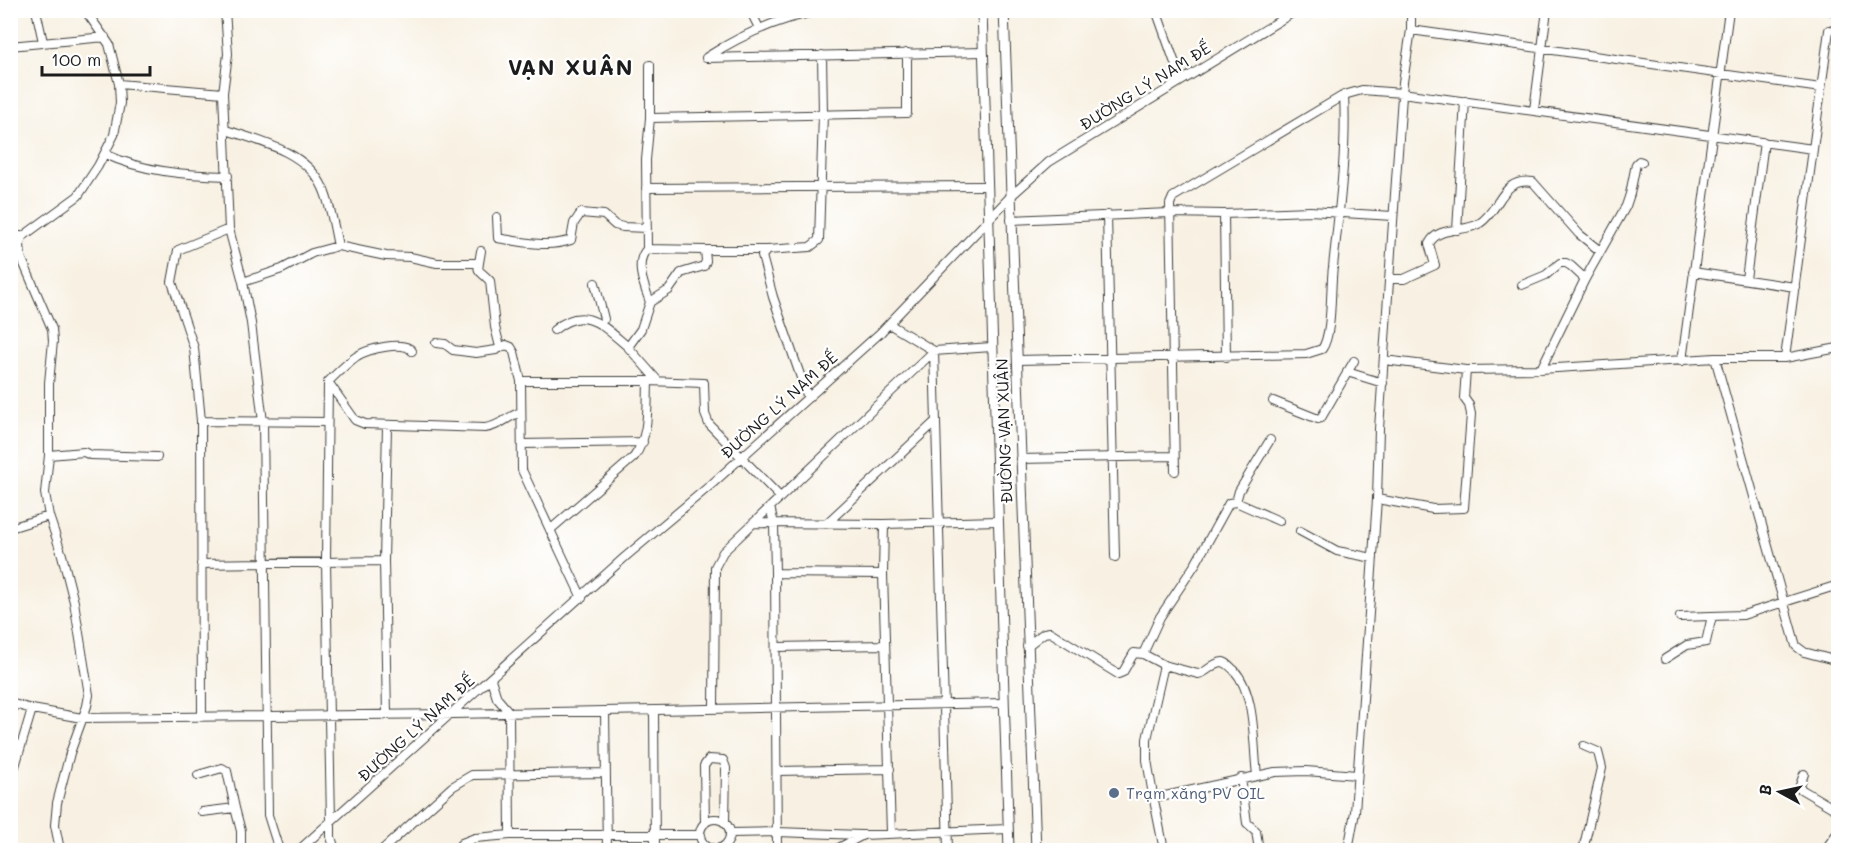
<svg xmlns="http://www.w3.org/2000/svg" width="1849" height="861" font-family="Mali,sans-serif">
  <rect width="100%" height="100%" fill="#fff"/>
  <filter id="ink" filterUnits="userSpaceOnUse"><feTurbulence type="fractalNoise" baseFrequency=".0167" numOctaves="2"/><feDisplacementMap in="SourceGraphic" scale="12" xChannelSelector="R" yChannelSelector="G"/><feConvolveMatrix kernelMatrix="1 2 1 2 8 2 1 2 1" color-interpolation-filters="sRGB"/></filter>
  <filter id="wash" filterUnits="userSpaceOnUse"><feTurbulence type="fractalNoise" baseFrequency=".008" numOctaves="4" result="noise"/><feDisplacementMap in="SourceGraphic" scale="24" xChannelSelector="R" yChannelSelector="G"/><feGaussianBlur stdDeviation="1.35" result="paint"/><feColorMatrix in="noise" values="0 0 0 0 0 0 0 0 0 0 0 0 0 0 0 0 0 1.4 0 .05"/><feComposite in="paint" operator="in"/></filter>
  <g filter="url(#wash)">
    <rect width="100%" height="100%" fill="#f8f1e3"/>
  </g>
  <g filter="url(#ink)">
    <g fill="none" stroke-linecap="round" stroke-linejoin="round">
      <defs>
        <path id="minor" d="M36,10L43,42
          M225,10L228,54L223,93L229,229L243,282L251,323L263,422L268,815L279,850
          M750,10L759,28
          M1156,10L1181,80
          M1829,10L1838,12
          M1411,30L1821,88
          M10,46L105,37
          M707,57C743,34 781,17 824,10
          M706,58L983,52
          M650,65V118L646,160L647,249L705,250L706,261L704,266L681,273L669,290L650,302L641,329L628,347L658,381
          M119,84L223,93
          M1534,110L1547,10
          M650,118L907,113V53
          M226,130C260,141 307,152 323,188C331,206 334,227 338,246
          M105,154C143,172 187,175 228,176
          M646,188L987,186
          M1224,214L1226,357
          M1107,215L1115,557
          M497,217L498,238C521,242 548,248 571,240L574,223L581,213L604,215L615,225L623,227L647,228
          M1011,220L1169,213L1224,214L1310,211L1393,216
          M1457,230L1465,101
          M10,232L22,237
          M647,249C634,262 644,286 650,302
          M705,250H767
          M481,251C477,276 476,266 490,281L495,327L500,347
          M1693,272L1795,287
          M1389,279H1404L1435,265L1429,244C1438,225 1466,233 1480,223C1501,209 1501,177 1533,182L1579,234L1600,251
          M1746,279L1764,142
          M243,282L282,269L312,253L338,246L386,256L410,257L437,263H479
          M595,283L604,319
          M1522,285L1546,275L1560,263H1566L1571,266L1585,279
          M889,324L934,351L948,850
          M554,330C585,304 603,326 628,347
          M436,343L445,344L453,350L476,353L496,350L506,345L511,347L514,352L521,381L522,470L582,598
          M1715,358L1796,646L1804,652L1838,661
          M1785,358L1829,30
          M1017,360L1306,354L1322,349C1333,334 1330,287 1333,267C1339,210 1347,153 1344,95
          M1384,360L1466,370L1541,369L1715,358H1785L1838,348
          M1682,361L1729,10
          M1541,369L1585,279L1626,206L1630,194L1636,164L1639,161L1642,162
          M1347,372L1383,383
          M521,381H648
          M329,383L355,420L365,424L485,428C501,426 506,417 521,412
          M808,398L773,297L762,256L767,250L810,247L819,240L823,114L822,55
          M1273,401L1318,419L1321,418L1354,361
          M201,421L327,422
          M387,426L384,561L387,715
          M522,444L643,442
          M49,455L84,452L90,455L157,457
          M1020,459L1173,456
          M1175,471L1170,204L1173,197L1344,95L1362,90L1402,93L1813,149
          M1377,499L1433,509L1464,508L1471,414L1469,405L1464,398L1466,370
          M1236,502L1239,491L1270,440
          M770,507L774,524L775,573L777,850
          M1279,521L1236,502L1229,503L1196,563L1160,617L1143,654L1164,665L1147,739V760L1153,795L1165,796L1275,772L1306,771L1357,775
          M753,523L884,524L998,521
          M826,524L936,421
          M884,524L883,574L891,833
          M10,528L49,516
          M550,530L634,457C650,435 647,407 648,381L704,383L705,414L709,424L780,497
          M1300,531L1337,551L1373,558
          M201,564L384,561
          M775,573L883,574
          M1680,617L1743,615L1838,585
          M1027,646L1044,633L1050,632L1118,674L1123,672L1134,653L1143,654
          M776,647L885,645
          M1665,659L1687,645L1706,642L1712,616
          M1164,665L1198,674C1207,673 1213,662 1223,662C1228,663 1230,667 1234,670C1256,694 1253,744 1257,775
          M491,679L497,698L509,712L510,835
          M10,703L32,709L82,718L453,714L1004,703
          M714,709L715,567L723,552L934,351L992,347
          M654,710L655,850
          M605,711L607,850
          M202,717L201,421L194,348L172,282L178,250L229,229
          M777,771L890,769
          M1804,774L1799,788L1838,811
          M198,775L222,768L227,771L235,808
          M1241,778L1247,823L1256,831L1259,850
          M10,783L32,709
          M1153,795L1164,850
          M202,812L235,808L241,831V850
          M700 834a15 15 0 1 1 30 0a15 15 0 1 1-30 0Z
          M705,823L704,766L709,759L723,760L726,768L725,822
          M730,833L777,832L861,835
          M60,850L55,825L57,803L70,753L87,706L89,695L74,602L62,555L49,516L45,493L49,455V383L53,341L52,329L21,257L20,244L22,237L78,196L98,166L114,135L120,103L119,84L109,44L85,10
          M299,850L625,557L713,483L880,333L1011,196L1049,162L1297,10
          M335,850L331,837V821L326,562L328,382C337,373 347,363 357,356C368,349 404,340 412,351
          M382,850L452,787L472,775L606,773
          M455,850L462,843L475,838L510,835H701
          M835,850L863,835L1008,829
          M1348,850L1355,812L1377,499L1379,429L1393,222L1403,82L1411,30V10
          M1583,850L1602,768L1598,752L1584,746
          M1825,850L1838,832"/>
        <path id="major" d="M982,10L1009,850
          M1004,10L1036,850"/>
      </defs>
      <use href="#minor" stroke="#3d3c3a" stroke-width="10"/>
      <use href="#major" stroke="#3d3c3a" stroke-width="11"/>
      <use href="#minor" stroke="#fff" stroke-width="8"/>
      <use href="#major" stroke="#fff" stroke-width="9"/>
    </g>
  </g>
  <circle fill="#5c6f8a" stroke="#fff" stroke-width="2" cx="1114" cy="793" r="6"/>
  <g text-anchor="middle" stroke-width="4.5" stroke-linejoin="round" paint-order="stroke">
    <g font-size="16" fill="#1c1c1c" stroke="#fff">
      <text transform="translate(1145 86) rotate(-32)" y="6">ĐƯỜNG LÝ NAM ĐẾ</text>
      <text transform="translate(779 405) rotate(-42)" y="6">ĐƯỜNG LÝ NAM ĐẾ</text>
      <text transform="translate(1004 431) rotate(-92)" y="6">ĐƯỜNG VẠN XUÂN</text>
      <text transform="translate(416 728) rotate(-42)" y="6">ĐƯỜNG LÝ NAM ĐẾ</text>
    </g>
    <g font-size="16" fill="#4e5e75" stroke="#fff" text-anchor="start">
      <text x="1126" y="799">Trạm xăng PV OIL</text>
    </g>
    <g font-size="22" font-weight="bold" letter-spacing="1.5" fill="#1c1c1c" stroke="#fff">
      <text x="571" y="75">VẠN XUÂN</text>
    </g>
  </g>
  <rect width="1849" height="861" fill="none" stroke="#fff" stroke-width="36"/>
  <g transform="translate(1780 792) rotate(278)" stroke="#ffffff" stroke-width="4.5" paint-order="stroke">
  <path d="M0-4.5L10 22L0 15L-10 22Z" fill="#1c1c1c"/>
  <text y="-9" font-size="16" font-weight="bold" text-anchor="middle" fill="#1c1c1c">B</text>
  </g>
  <path d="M42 66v9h108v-9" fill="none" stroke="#1c1c1c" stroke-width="3"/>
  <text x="51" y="66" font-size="18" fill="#1c1c1c" stroke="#ffffff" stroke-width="4.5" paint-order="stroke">100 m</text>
</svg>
